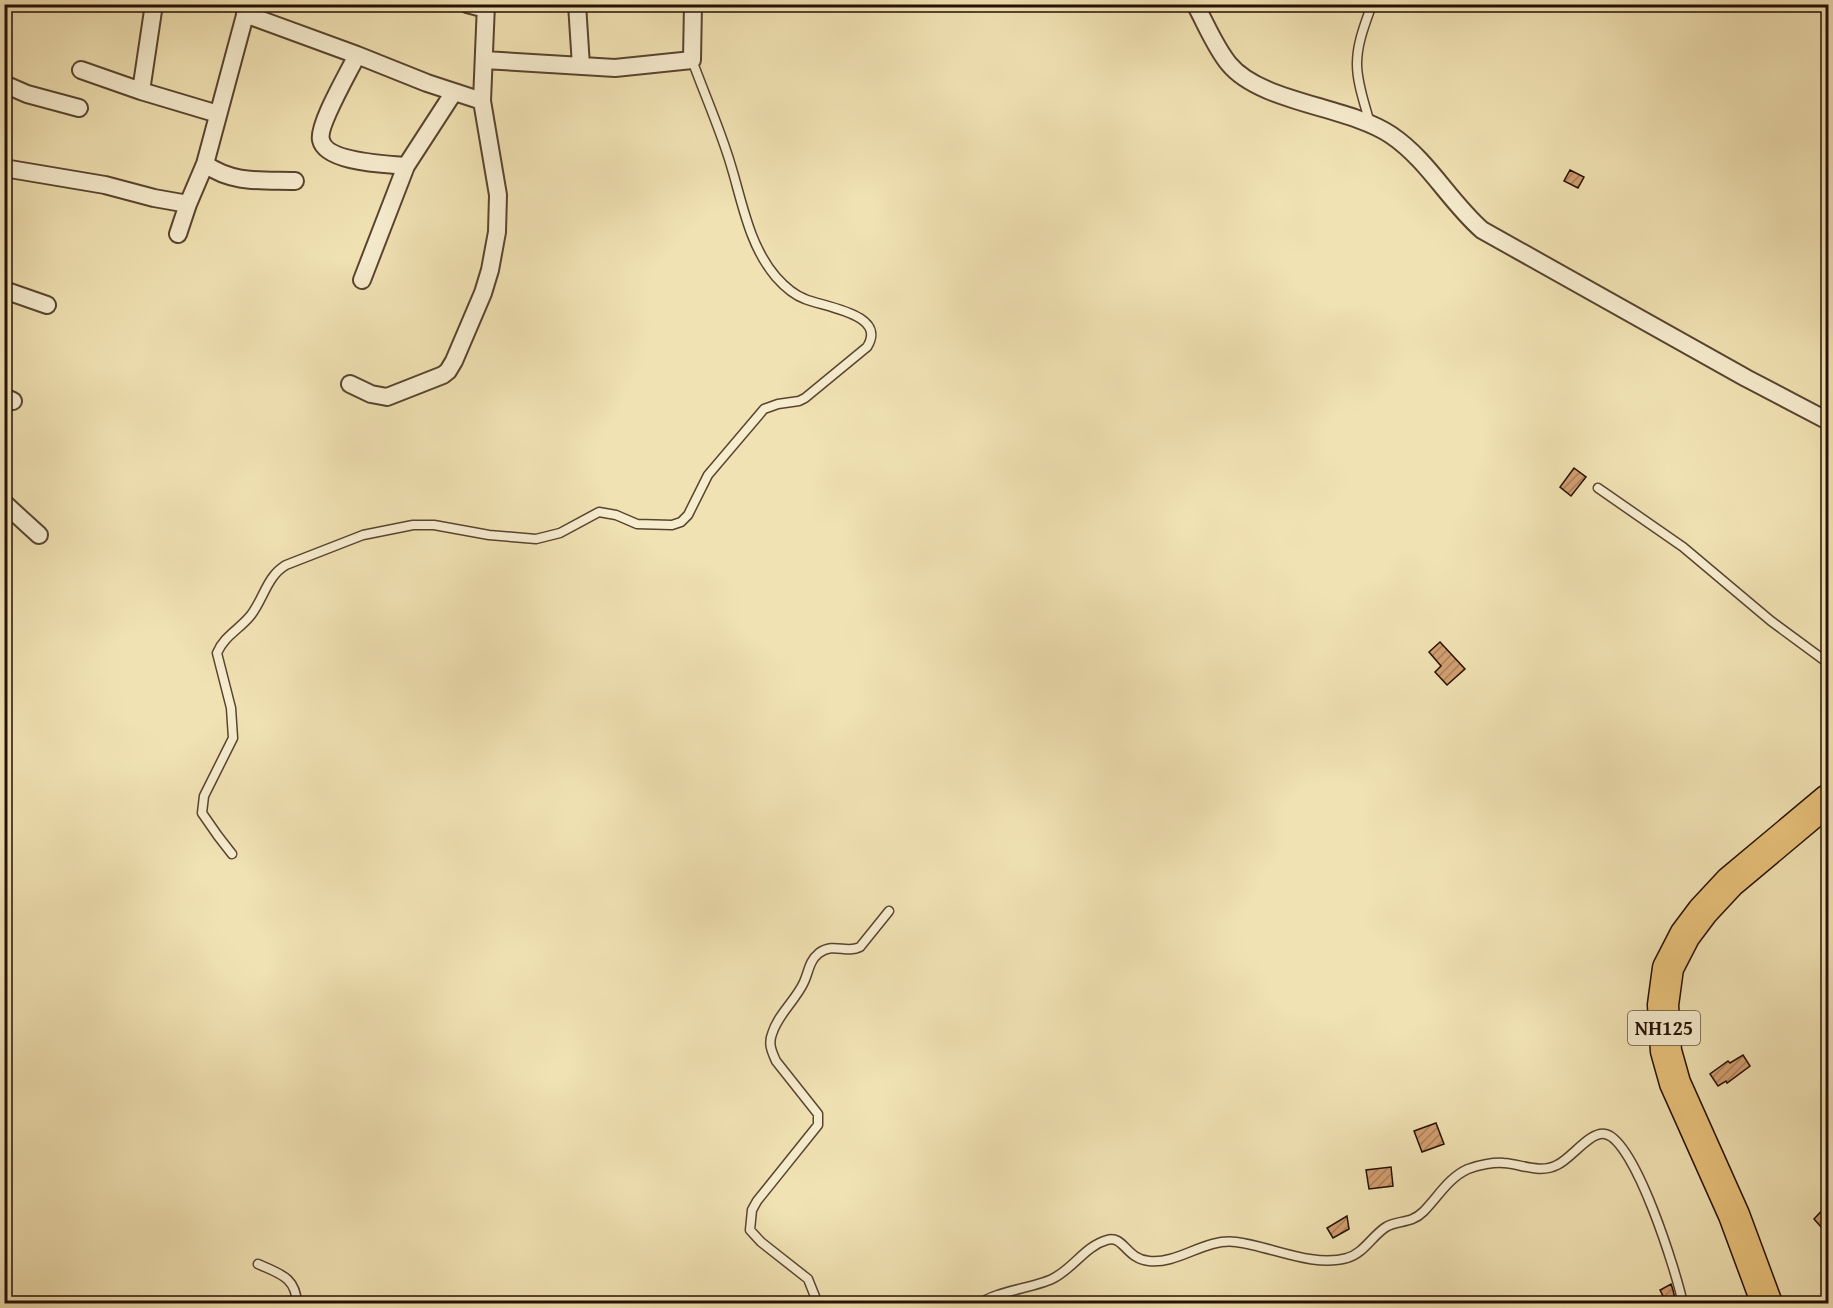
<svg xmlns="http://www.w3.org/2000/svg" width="1833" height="1308" font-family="'Gentium Book Plus',serif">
  <defs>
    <pattern id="building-hatch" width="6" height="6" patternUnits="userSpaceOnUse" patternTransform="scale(1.5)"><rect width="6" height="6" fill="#d39f71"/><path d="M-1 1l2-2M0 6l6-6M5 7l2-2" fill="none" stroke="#ab805b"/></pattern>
  </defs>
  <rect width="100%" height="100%" fill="#f1e2b3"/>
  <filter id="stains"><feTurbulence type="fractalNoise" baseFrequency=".00333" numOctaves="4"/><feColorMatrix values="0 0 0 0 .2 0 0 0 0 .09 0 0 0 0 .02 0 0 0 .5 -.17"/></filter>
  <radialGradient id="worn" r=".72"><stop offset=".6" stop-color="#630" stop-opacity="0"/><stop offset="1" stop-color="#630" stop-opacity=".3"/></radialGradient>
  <path fill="url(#building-hatch)" stroke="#261004" stroke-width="1.5" d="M1570,170L1584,177L1578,188L1564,181Z
    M1574,468L1586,477L1571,496L1560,487Z
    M1440,642L1465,669L1447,685L1435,672L1441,666L1429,652Z
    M1743,1055L1750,1066L1727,1083L1726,1081L1718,1086L1710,1074L1728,1061L1730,1063Z
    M1436,1123L1444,1144L1422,1152L1414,1131Z
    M1391,1167L1393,1186L1369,1189L1366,1170Z
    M1828,1204V1221L1822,1228L1814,1219Z
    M1347,1216L1349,1229L1333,1238L1327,1228Z
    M1671,1284L1673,1290L1676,1304H1667L1660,1290Z"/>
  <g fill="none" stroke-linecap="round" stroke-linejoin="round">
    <defs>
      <path id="lane" d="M1370,124C1365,104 1357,84 1357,64C1357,43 1365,24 1372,4
        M1598,488L1683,547L1771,621L1828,663
        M232,854L218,836L202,813L204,796L233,738L231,708L217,653C224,636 240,629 251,615C264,598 267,576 286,565L363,535L413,525H434L489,535L536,539L560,533L599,512L616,515L637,524L672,525L681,522L688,515L708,475L764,409L778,404L799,401L805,398L867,347C888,314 824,307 805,299C794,295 784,286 776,277C746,242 741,192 726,150C716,120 703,90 692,60
        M258,1264C280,1274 296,1277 297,1304
        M818,1304L808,1279L761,1242L750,1230L752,1210L757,1201L818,1125V1114L776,1061C772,1052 768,1044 772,1034C778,1014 796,1000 804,982C809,971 809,961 819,953C834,942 846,954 860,947L889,911
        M980,1304C993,1292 1033,1288 1052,1279C1073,1269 1085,1246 1107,1240C1124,1235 1126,1259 1149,1261C1180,1264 1204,1238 1236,1242C1270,1246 1313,1268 1347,1258C1363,1254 1372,1236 1386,1227C1397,1220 1411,1224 1423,1212C1438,1197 1448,1178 1468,1169C1478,1165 1494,1162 1504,1163C1521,1164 1540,1174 1557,1165C1571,1159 1590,1131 1605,1134C1635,1139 1677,1274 1683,1304"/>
      <path id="street" d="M467,4L486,9
        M577,4L581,66
        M1195,4C1206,24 1215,47 1229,64C1261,103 1348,106 1391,135C1428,160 1449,201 1482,230L1746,378L1828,421
        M245,14L357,55L427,83L482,101
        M357,55C350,70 317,126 321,140C326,163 388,164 406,166
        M484,60L615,68L692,60L693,4
        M81,70L141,91L218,114
        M4,84L27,94L79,108
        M141,91L154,4
        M205,164C233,184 262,180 295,181
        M4,168L105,185L154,198L188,204
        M178,234L188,204L205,164L248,4
        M362,280L406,166L454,92
        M4,290L47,305
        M350,384L371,394L387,397L443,375L448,371L454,361L483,293L490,270L497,232L498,195L482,101L486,4
        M4,397L13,401
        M4,503L39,535"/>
      <path id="highway" d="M1767,1304L1734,1215L1675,1083L1666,1051L1663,1005L1668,968L1685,935L1703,911L1730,882L1828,800"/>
    </defs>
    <use href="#lane" stroke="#594430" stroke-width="11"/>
    <use href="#street" stroke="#594430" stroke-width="20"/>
    <use href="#highway" stroke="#261004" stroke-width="33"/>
    <use href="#lane" stroke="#f6ecce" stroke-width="8"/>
    <use href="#street" stroke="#f6ecce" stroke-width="16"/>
    <use href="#highway" stroke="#e8c17a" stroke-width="30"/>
  </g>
  <g text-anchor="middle" stroke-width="6" stroke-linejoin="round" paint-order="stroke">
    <rect fill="#f6ecce" stroke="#645241" stroke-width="1.5" x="1628" y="1011" width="72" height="34" rx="4.5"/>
    <g font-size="20" font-weight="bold" fill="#261004">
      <text x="1664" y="1035">NH125</text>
    </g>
  </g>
  <rect width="1833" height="1308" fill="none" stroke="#f1e2b3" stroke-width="24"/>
  <rect x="6" y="6" width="1821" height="1296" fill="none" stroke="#261004" stroke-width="3"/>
  <rect x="12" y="12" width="1809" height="1284" fill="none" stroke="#261004" stroke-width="1.5"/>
  <rect width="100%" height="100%" filter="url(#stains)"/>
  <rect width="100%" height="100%" fill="url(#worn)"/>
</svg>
